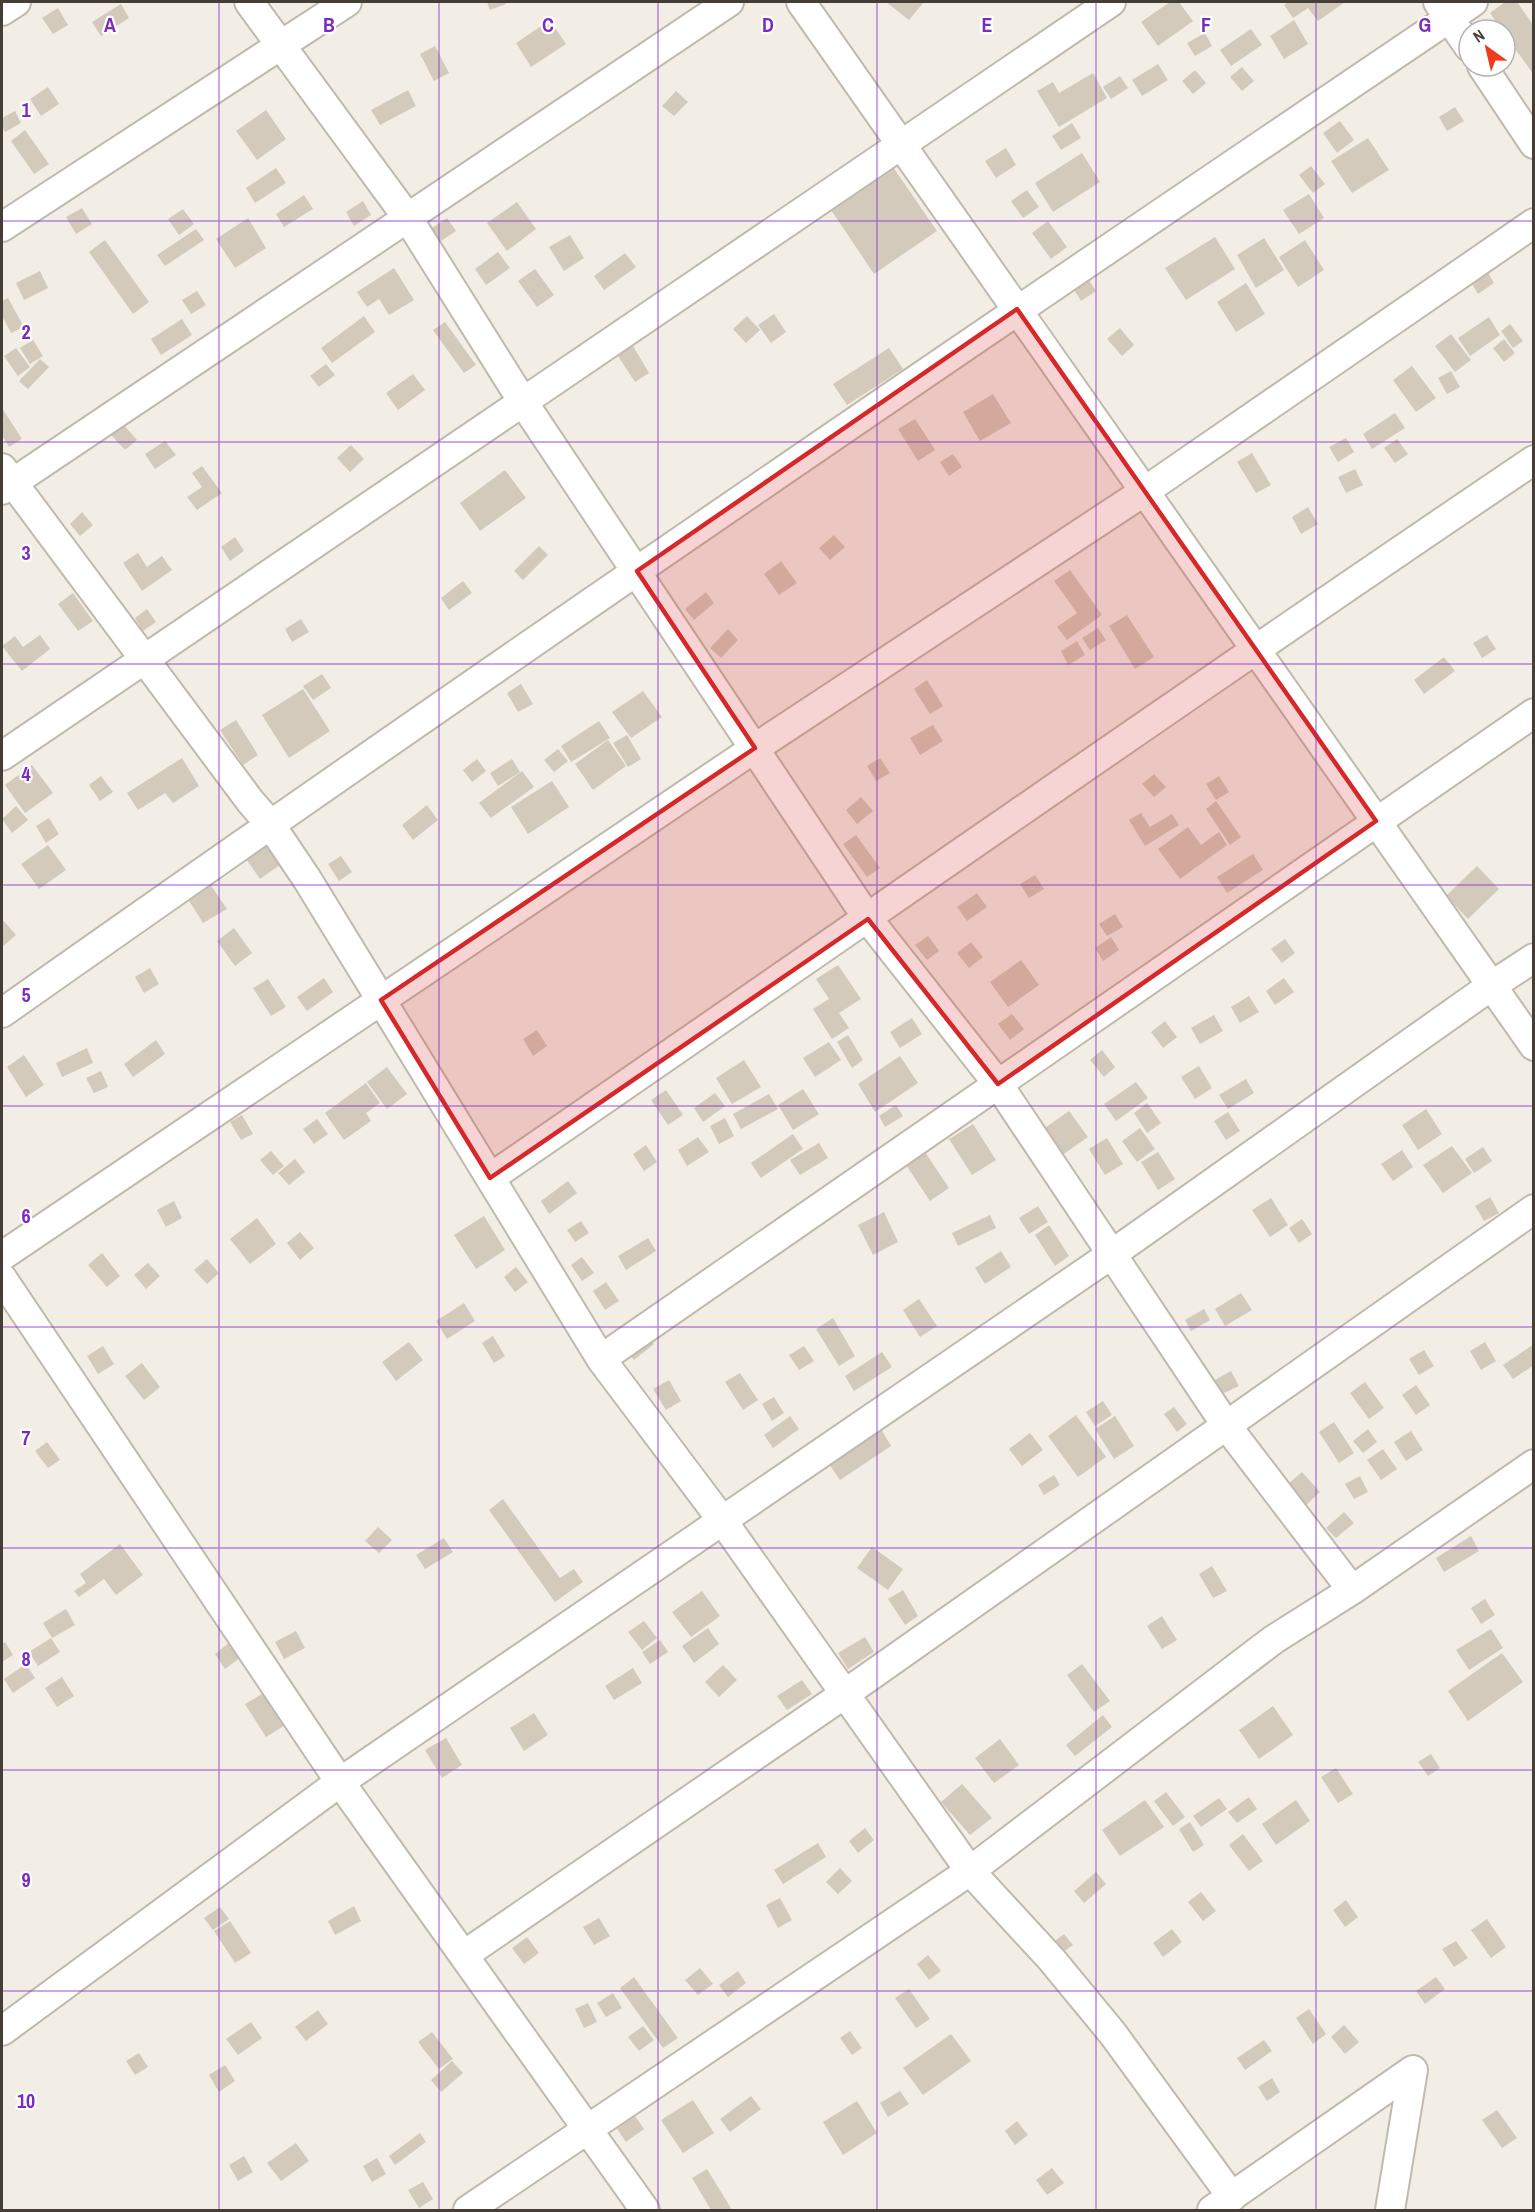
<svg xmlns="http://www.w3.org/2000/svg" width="1535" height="2212" font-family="'Archivo Narrow',sans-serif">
  <rect width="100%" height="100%" fill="#f2eee6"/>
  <path fill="#d3cabc" d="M487,2H505L506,4L490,10Z
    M886,2H924L909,20Z
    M1170,2H1179L1193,21L1158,46L1141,22Z
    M1288,2H1345L1318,21L1308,8L1293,18L1284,5Z
    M1505,2H1517L1534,26V75L1505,35V30H1502L1490,13Z
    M121,4L129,18L101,36L92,22Z
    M58,8L68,25L53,34L42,18Z
    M550,20L566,44L531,67L516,43Z
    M1294,20L1308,44L1284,59L1270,36Z
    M1251,29L1262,45L1231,66L1220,50Z
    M1205,33L1212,46L1195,56L1187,43Z
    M435,46L449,73L434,81L420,54Z
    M1158,64L1168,80L1142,96L1132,80Z
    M1242,67L1254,81L1242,91L1230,77Z
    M1195,70L1206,83L1193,94L1182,81Z
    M1093,73L1107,98L1059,127L1037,91L1053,82L1059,93Z
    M1120,76L1128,88L1111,99L1103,87Z
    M48,87L59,104L41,116L30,99Z
    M408,90L416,106L380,125L371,110Z
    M676,91L688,102L674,116L662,106Z
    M1455,107L1464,121L1447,131L1439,117Z
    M266,110L286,139L257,160L236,131Z
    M15,111L21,123L5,132L2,126V118Z
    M1340,121L1354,140L1337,153L1323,133Z
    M1072,123L1081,138L1061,150L1052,136Z
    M25,130L49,164L34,174L11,141Z
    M1368,138L1389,170L1352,193L1331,161Z
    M1006,148L1016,165L996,178L985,161Z
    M1082,153L1100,182L1053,212L1035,183Z
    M1311,166L1325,184L1313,193L1299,175Z
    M893,167L937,231L874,274L831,210Z
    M276,168L286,183L255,203L246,188Z
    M1027,190L1039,207L1023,218L1011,201Z
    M1309,194L1324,218L1299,234L1283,210Z
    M304,195L313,209L284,227L276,214Z
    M363,201L371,215L354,226L346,212Z
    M517,202L536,229L507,251L487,223Z
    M82,208L92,224L76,234L66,217Z
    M183,209L194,224L179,235L168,219Z
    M248,218L266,248L235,268L216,239Z
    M447,218L456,231L441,241L432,228Z
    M1048,221L1067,247L1051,259L1032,233Z
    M196,229L204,240L165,266L157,255Z
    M570,235L584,258L564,271L549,247Z
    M1215,237L1235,269L1186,300L1165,268Z
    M1264,238L1284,270L1256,288L1237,255Z
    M105,240L149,302L133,314L89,252Z
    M1305,240L1324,270L1298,287L1279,257Z
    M498,252L510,268L486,285L475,269Z
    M625,253L636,267L604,290L594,276Z
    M394,268L414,300L389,315L379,299L367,307L357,292Z
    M535,269L554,295L537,307L518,281Z
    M1486,269L1494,283L1478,294L1469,279Z
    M40,271L48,288L24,300L16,283Z
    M1088,279L1096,291L1081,301L1073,288Z
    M1246,283L1265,314L1236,332L1217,302Z
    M197,291L206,305L191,314L182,300Z
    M8,298L24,327L11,333L2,316V301Z
    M774,314L786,332L771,343L758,325Z
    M364,316L375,332L332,363L321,348Z
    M747,316L760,330L746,343L733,329Z
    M1489,317L1500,335L1470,356L1458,338Z
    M182,319L192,335L161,355L151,339Z
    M445,322L476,365L464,373L433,330Z
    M1510,324L1523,341L1513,348L1501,331Z
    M1120,328L1134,345L1122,356L1107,339Z
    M1451,334L1471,360L1455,372L1435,346Z
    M1504,339L1515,353L1504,362L1493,348Z
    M33,340L43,356L30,364L20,348Z
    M633,346L649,373L635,382L618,356Z
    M16,348L30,367L18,376L4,356Z
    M889,348L903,369L847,405L833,384Z
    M40,359L49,367L28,389L19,381Z
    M326,364L335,375L319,387L310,376Z
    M1412,366L1436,398L1416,412L1393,380Z
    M1451,371L1460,387L1447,394L1438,378Z
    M413,374L425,390L398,410L386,393Z
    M993,394L1011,423L980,441L963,412Z
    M2,408L22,439L9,447L2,435Z
    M1395,413L1405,428L1372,449L1363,434Z
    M915,419L935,450L918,461L898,429Z
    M123,424L137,440L125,450L111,435Z
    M1346,438L1354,452L1338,462L1329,447Z
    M1397,439L1408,454L1395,463L1384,448Z
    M165,441L176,455L155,469L145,454Z
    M351,445L364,459L350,472L337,458Z
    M1252,453L1271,485L1256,493L1237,462Z
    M953,454L962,467L949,476L940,462Z
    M202,466L222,493L197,510L187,497L202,487L192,473Z
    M1355,469L1363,485L1346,493L1338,477Z
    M505,470L526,498L480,531L460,503Z
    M1308,507L1318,524L1301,534L1292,517Z
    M82,512L93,525L80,536L70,524Z
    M834,535L845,547L830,560L819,548Z
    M235,537L244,551L230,561L221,547Z
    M539,546L548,555L523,580L514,571Z
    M138,553L147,567L162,556L172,570L142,591L123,563Z
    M781,561L797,583L779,595L764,574Z
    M1070,570L1102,615L1067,640L1057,627L1077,613L1054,581Z
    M463,581L472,593L449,610L441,598Z
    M706,592L714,603L694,620L685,609Z
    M73,593L93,621L78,631L58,604Z
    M147,609L156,622L143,631L135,618Z
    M1127,615L1154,657L1135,669L1109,626Z
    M301,619L309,632L292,642L285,629Z
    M1098,628L1106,640L1090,650L1082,638Z
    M728,629L738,640L721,658L710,648Z
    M40,635L50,649L22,671L2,646L15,636L23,647Z
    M1487,635L1496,649L1482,658L1473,643Z
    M1077,641L1085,655L1068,665L1061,651Z
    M1444,657L1455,671L1424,694L1414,680Z
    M322,674L331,688L313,700L303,686Z
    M927,680L943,706L930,714L914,689Z
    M521,684L533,704L518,712L507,693Z
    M303,689L330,731L289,758L262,715Z
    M643,691L662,717L631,738L612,712Z
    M236,720L258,755L243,765L220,730Z
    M599,721L610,738L571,762L561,746Z
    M933,725L943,741L920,755L910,738Z
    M627,735L641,759L628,767L613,743Z
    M608,740L626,766L593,790L575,764Z
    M558,749L568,761L554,772L544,760Z
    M182,758L199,786L173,803L165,793L138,810L127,793Z
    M880,758L890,773L876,781L867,766Z
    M477,759L486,771L472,782L463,770Z
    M512,759L520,772L498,786L490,773Z
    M32,765L53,793L25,813L5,785Z
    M522,771L534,787L491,818L479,803Z
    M1154,774L1166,787L1154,797L1142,784Z
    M101,776L113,792L100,801L89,785Z
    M1219,776L1229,792L1216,800L1206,784Z
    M552,781L569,807L528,834L511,807Z
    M861,797L873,811L857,824L846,810Z
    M1216,801L1241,837L1230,845L1206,809Z
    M427,805L438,820L413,840L402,825Z
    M16,806L28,820L12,833L2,819Z
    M1141,813L1150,827L1172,814L1179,825L1145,846L1129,820Z
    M49,818L59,834L46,843L36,826Z
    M1188,827L1201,845L1219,832L1227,845L1180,879L1158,849Z
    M266,833L286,861L260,879L240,850Z
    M856,835L880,868L867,877L843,844Z
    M48,845L66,870L39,889L21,864Z
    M1253,854L1263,870L1227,893L1217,877Z
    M341,856L352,872L339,881L328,864Z
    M1477,866L1499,889L1468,919L1446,896Z
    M1035,875L1044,889L1029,898L1020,884Z
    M210,884L227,909L203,923L188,899Z
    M977,893L987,907L967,921L957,907Z
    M1115,914L1123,927L1107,936L1099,924Z
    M4,921L16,935L2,947V922Z
    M234,928L252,953L235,966L217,941Z
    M928,936L939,951L927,960L915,945Z
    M1111,937L1119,950L1103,961L1095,948Z
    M1285,939L1295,953L1282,963L1271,949Z
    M971,942L983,957L969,968L957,953Z
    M1021,960L1039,985L1008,1007L990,982Z
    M838,965L861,999L839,1013L849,1028L832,1039L813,1009L829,999L816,979Z
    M150,968L159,984L144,993L135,977Z
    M324,978L333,992L307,1011L297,997Z
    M1284,978L1294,992L1275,1005L1266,991Z
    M268,979L286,1007L271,1016L253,988Z
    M1249,996L1259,1012L1240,1023L1231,1007Z
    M1012,1014L1024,1029L1010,1040L998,1024Z
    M1214,1015L1223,1031L1200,1044L1191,1028Z
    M912,1018L922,1034L900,1048L890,1032Z
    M1165,1021L1177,1037L1163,1048L1151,1032Z
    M537,1030L547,1046L533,1056L523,1039Z
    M848,1035L863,1060L852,1068L837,1042Z
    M156,1040L165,1054L133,1077L124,1064Z
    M829,1042L841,1060L815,1077L803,1058Z
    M87,1048L93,1063L62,1077L56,1063Z
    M1102,1050L1115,1067L1104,1077L1090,1060Z
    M24,1055L44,1085L26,1097L7,1067Z
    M900,1056L918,1083L875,1112L858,1084Z
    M744,1060L761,1087L732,1104L716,1078Z
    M1199,1066L1212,1088L1195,1099L1181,1077Z
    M387,1067L407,1094L387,1109L367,1082Z
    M101,1071L108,1087L94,1093L86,1078Z
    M1246,1079L1254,1093L1228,1109L1219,1095Z
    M1136,1082L1148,1098L1116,1121L1104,1104Z
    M366,1083L380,1103L366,1113L371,1121L344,1140L325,1113Z
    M803,1089L819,1114L793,1130L778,1105Z
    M666,1090L683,1115L668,1125L651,1100Z
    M715,1093L725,1106L703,1122L694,1108Z
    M769,1094L778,1109L741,1129L733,1114Z
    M1147,1103L1161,1123L1147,1133L1134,1113Z
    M896,1105L903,1116L885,1127L879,1116Z
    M1426,1109L1442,1134L1418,1150L1402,1125Z
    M1069,1111L1088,1137L1061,1156L1042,1130Z
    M1228,1112L1240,1131L1226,1140L1214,1121Z
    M242,1115L253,1134L241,1140L230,1122Z
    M725,1118L734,1136L719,1144L710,1126Z
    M317,1119L328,1134L314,1144L303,1129Z
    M973,1124L996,1160L972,1175L949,1139Z
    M1140,1128L1155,1149L1137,1162L1122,1141Z
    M793,1134L803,1149L761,1178L751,1163Z
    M698,1137L709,1152L687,1166L678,1150Z
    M1107,1138L1123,1164L1105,1175L1089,1149Z
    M819,1143L828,1158L800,1175L790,1160Z
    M646,1145L657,1162L644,1171L633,1154Z
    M1452,1146L1472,1173L1443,1193L1423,1165Z
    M1483,1147L1492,1161L1474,1173L1465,1159Z
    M1402,1150L1413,1167L1393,1181L1381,1164Z
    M271,1151L284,1166L273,1175L260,1160Z
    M925,1152L949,1188L930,1201L906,1165Z
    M1158,1152L1175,1179L1158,1190L1141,1162Z
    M295,1159L305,1172L289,1185L278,1173Z
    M568,1181L577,1193L549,1214L541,1201Z
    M1490,1197L1499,1213L1484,1221L1475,1206Z
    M1271,1198L1288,1225L1270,1237L1252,1210Z
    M174,1201L182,1218L166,1227L157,1210Z
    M1038,1206L1048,1222L1029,1234L1019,1218Z
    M884,1212L898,1242L873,1255L858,1225Z
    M990,1215L996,1228L958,1246L952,1233Z
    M484,1216L505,1250L476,1269L454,1235Z
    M257,1218L276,1244L250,1264L230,1239Z
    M1302,1219L1312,1234L1299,1243L1289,1228Z
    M581,1221L589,1233L575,1242L567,1230Z
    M1049,1225L1069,1256L1055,1266L1035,1235Z
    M300,1232L314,1248L300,1260L287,1243Z
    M648,1238L656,1251L626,1270L618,1256Z
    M1001,1251L1011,1267L985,1284L975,1268Z
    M102,1253L120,1276L107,1287L88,1265Z
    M582,1257L594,1273L582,1281L571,1265Z
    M207,1259L219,1273L207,1284L194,1270Z
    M148,1263L160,1276L146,1289L134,1275Z
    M516,1267L528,1282L515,1292L504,1277Z
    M606,1282L619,1301L605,1310L593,1291Z
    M1241,1293L1252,1310L1225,1326L1215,1309Z
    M919,1299L937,1326L920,1337L903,1310Z
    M464,1303L475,1321L447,1339L436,1321Z
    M1204,1309L1210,1320L1191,1331L1185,1320Z
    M833,1318L855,1356L839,1366L816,1329Z
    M644,1331L654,1344L634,1360L624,1346Z
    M493,1336L505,1356L494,1363L482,1343Z
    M409,1342L423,1360L396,1381L382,1362Z
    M1485,1342L1496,1361L1481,1370L1470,1351Z
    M1534,1344V1365L1513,1379L1503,1365Z
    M103,1346L114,1364L98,1374L87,1356Z
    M804,1346L814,1361L799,1370L789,1355Z
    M1424,1350L1434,1366L1419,1375L1409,1359Z
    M882,1352L892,1367L854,1391L845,1376Z
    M142,1363L160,1387L144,1400L125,1376Z
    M1231,1371L1239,1386L1222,1394L1215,1380Z
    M740,1373L758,1400L743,1410L725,1382Z
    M669,1380L681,1401L666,1410L653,1389Z
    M1365,1382L1384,1408L1369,1419L1350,1393Z
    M1416,1385L1430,1405L1416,1415L1402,1395Z
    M774,1397L784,1413L772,1421L762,1404Z
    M1103,1401L1112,1415L1095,1426L1086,1412Z
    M1174,1407L1187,1424L1177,1432L1164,1414Z
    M1076,1415L1106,1457L1078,1477L1048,1436Z
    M790,1416L799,1429L773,1448L764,1435Z
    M1115,1416L1134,1446L1114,1459L1095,1429Z
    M1334,1422L1354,1453L1339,1463L1319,1432Z
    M881,1429L891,1446L840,1480L829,1464Z
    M1368,1429L1377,1442L1363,1453L1353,1441Z
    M1411,1431L1423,1450L1406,1461L1394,1442Z
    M1030,1433L1043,1450L1022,1466L1009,1449Z
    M47,1442L60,1460L48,1468L35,1451Z
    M1383,1449L1397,1469L1381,1480L1367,1460Z
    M1302,1472L1320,1492L1305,1506L1287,1485Z
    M1054,1475L1060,1485L1044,1495L1038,1485Z
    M1360,1476L1368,1492L1354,1499L1345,1484Z
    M503,1499L560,1578L574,1569L583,1582L555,1602L489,1510Z
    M1344,1512L1354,1523L1336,1538L1326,1528Z
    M378,1527L392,1540L379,1553L365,1541Z
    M1471,1536L1479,1551L1444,1572L1436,1558Z
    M444,1538L453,1552L425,1569L416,1555Z
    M120,1544L143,1575L116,1595L104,1579L79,1597L74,1591L86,1583L80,1574Z
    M872,1547L903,1569L888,1590L857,1568Z
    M1212,1566L1227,1591L1213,1598L1199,1574Z
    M903,1590L918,1616L905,1625L888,1599Z
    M702,1591L720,1616L691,1637L672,1612Z
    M1485,1599L1495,1615L1481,1624L1471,1608Z
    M66,1609L75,1625L52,1638L43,1623Z
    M1162,1616L1177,1640L1162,1649L1147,1626Z
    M644,1621L657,1638L642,1650L628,1632Z
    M708,1628L719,1644L694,1663L682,1646Z
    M1491,1629L1503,1648L1469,1670L1456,1650Z
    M296,1631L305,1648L284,1659L275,1642Z
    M865,1637L874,1652L848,1669L838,1653Z
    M51,1638L60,1652L38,1666L29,1652Z
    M660,1640L668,1652L650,1664L642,1652Z
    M5,1642L13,1655L2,1662V1644Z
    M230,1642L241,1657L225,1669L215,1654Z
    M1502,1653L1523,1682L1468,1721L1448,1691Z
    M26,1664L35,1678L13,1693L4,1679Z
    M1082,1664L1110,1701L1094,1712L1067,1675Z
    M723,1665L737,1680L719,1697L705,1682Z
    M633,1668L642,1683L614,1700L605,1686Z
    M62,1677L74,1696L57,1707L45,1688Z
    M802,1680L812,1694L787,1710L777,1696Z
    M267,1691L287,1724L266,1737L245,1704Z
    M1273,1706L1293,1735L1259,1759L1239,1730Z
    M534,1713L548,1735L524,1751L510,1728Z
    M1103,1715L1112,1727L1075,1756L1066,1745Z
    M446,1738L462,1765L442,1778L425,1750Z
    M1000,1739L1019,1765L994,1783L975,1758Z
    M1431,1754L1440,1768L1428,1776L1418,1762Z
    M1336,1768L1353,1794L1338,1803L1321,1777Z
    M962,1784L992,1818L970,1835L941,1802Z
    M1166,1792L1185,1817L1173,1826L1154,1801Z
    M1249,1797L1257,1809L1237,1823L1228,1812Z
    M1219,1798L1227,1809L1201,1827L1193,1816Z
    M1145,1800L1164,1827L1120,1856L1102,1830Z
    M1296,1800L1310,1821L1276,1845L1262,1824Z
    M1190,1822L1204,1845L1193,1852L1179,1829Z
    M865,1828L874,1840L858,1853L849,1841Z
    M1243,1834L1263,1861L1249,1871L1229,1845Z
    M818,1843L826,1857L783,1884L774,1870Z
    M840,1868L852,1881L838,1894L826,1882Z
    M1096,1872L1106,1884L1084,1903L1074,1891Z
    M1201,1892L1216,1911L1203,1921L1188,1902Z
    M780,1898L792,1920L778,1928L766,1905Z
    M1346,1900L1358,1917L1345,1927L1333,1910Z
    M354,1906L361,1921L335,1935L328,1921Z
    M220,1907L229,1919L213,1930L204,1918Z
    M599,1918L610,1936L594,1945L583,1927Z
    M1487,1919L1506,1947L1491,1958L1471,1930Z
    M230,1921L251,1953L235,1963L214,1931Z
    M1172,1929L1182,1942L1163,1957L1153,1943Z
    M1064,1934L1073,1945L1059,1955L1051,1944Z
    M527,1937L539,1953L524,1964L512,1948Z
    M1456,1941L1468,1958L1454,1967L1442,1949Z
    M928,1955L941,1971L929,1980L917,1964Z
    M700,1968L713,1984L698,1995L685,1980Z
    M738,1971L746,1983L728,1997L719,1985Z
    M634,1977L678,2038L663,2048L620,1988Z
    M1436,1977L1445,1989L1425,2004L1416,1991Z
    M909,1989L930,2019L916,2028L895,1998Z
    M613,1993L622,2008L606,2017L597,2003Z
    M588,2003L597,2022L584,2028L575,2009Z
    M1309,2009L1326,2034L1313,2044L1296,2018Z
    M318,2010L328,2024L306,2041L295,2027Z
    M251,2022L262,2038L238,2055L226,2039Z
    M1344,2025L1359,2042L1345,2054L1331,2037Z
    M643,2026L654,2040L639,2051L628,2037Z
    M850,2031L862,2048L852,2055L840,2038Z
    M432,2032L453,2059L439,2069L418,2042Z
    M951,2034L971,2061L923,2095L903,2068Z
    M1264,2040L1272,2051L1245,2070L1237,2058Z
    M139,2053L148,2067L135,2075L126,2061Z
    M452,2061L463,2073L441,2092L431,2080Z
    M225,2065L235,2081L219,2092L209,2075Z
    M1272,2078L1280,2092L1267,2101L1258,2087Z
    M900,2091L909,2104L888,2117L880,2103Z
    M751,2096L761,2109L730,2132L720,2119Z
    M693,2100L714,2133L683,2153L661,2120Z
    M857,2101L877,2133L843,2155L823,2122Z
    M1497,2110L1517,2138L1502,2148L1482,2120Z
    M635,2116L644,2129L626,2142L617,2129Z
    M1017,2121L1028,2135L1015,2145L1005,2131Z
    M420,2133L426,2142L395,2165L389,2156Z
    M296,2143L309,2161L281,2181L267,2163Z
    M244,2156L253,2172L238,2181L229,2165Z
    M377,2158L386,2174L372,2182L363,2166Z
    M1052,2168L1064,2183L1047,2195L1036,2180Z
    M707,2169L732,2210H711L692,2178Z
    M423,2182L433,2199L419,2208L408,2190Z"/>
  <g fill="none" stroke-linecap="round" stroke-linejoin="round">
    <defs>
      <path id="street" d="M249,2L407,217L523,402L868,919L998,1084L1226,1425L1352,1590
        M801,2L1534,1046
        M1438,2L1469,47
        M2,11L16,2
        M1482,66L1534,144
        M2,227L347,2
        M2,468L250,801L270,824L307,879L601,1359L722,1520L970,1871L1052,1960L1113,2034L1232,2197
        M2,490L729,2
        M2,756L1111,2
        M2,1013C488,670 980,335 1473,2
        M490,1178C838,939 1184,696 1534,460
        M2,1256L755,748L1145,491L1534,223
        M2,1278L340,1782L645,2210
        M601,1359L1534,713
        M464,1955L846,1693L1534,1209
        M2,2031L340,1782L1112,1254L1491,986L1534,958
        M468,2210L970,1871L1273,1640L1352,1590L1534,1464
        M1212,2210L1413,2070
        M1390,2210L1413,2070"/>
    </defs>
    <use href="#street" stroke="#c0b9ac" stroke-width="32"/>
    <use href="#street" stroke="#fff" stroke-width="28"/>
  </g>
  <path fill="#d62828" fill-opacity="0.2" stroke="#d62828" stroke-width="4.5" stroke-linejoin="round" d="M1017,309L1376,821L998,1084L868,919L490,1178L381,1000L755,748L637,571Z"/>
  <path fill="none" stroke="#7b2cbf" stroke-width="1.5" stroke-opacity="0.55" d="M219,2V2210M439,2V2210M658,2V2210M877,2V2210M1096,2V2210M1316,2V2210M2,221H1534M2,442H1534M2,664H1534M2,885H1534M2,1106H1534M2,1327H1534M2,1548H1534M2,1770H1534M2,1991H1534"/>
  <g font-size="20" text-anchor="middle" font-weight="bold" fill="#7b2cbf" stroke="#fff" stroke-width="4.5" stroke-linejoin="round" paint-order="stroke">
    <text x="110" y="32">A</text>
    <text x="329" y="32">B</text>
    <text x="548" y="32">C</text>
    <text x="768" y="32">D</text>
    <text x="987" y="32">E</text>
    <text x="1206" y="32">F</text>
    <text x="1425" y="32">G</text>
    <text x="26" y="117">1</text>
    <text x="26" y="339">2</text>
    <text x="26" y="560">3</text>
    <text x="26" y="781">4</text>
    <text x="26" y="1002">5</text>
    <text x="26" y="1223">6</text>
    <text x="26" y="1445">7</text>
    <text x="26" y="1666">8</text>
    <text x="26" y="1887">9</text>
    <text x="26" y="2108">10</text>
  </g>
  <rect width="1535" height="2212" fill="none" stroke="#453e36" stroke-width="6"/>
  <g transform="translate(1487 48) rotate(326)"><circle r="28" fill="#ffffff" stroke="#b5b2af" stroke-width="1.5"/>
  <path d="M0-4.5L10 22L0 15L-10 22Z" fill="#ef3a20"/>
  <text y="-9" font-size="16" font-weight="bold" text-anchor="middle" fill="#453e36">N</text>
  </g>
</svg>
